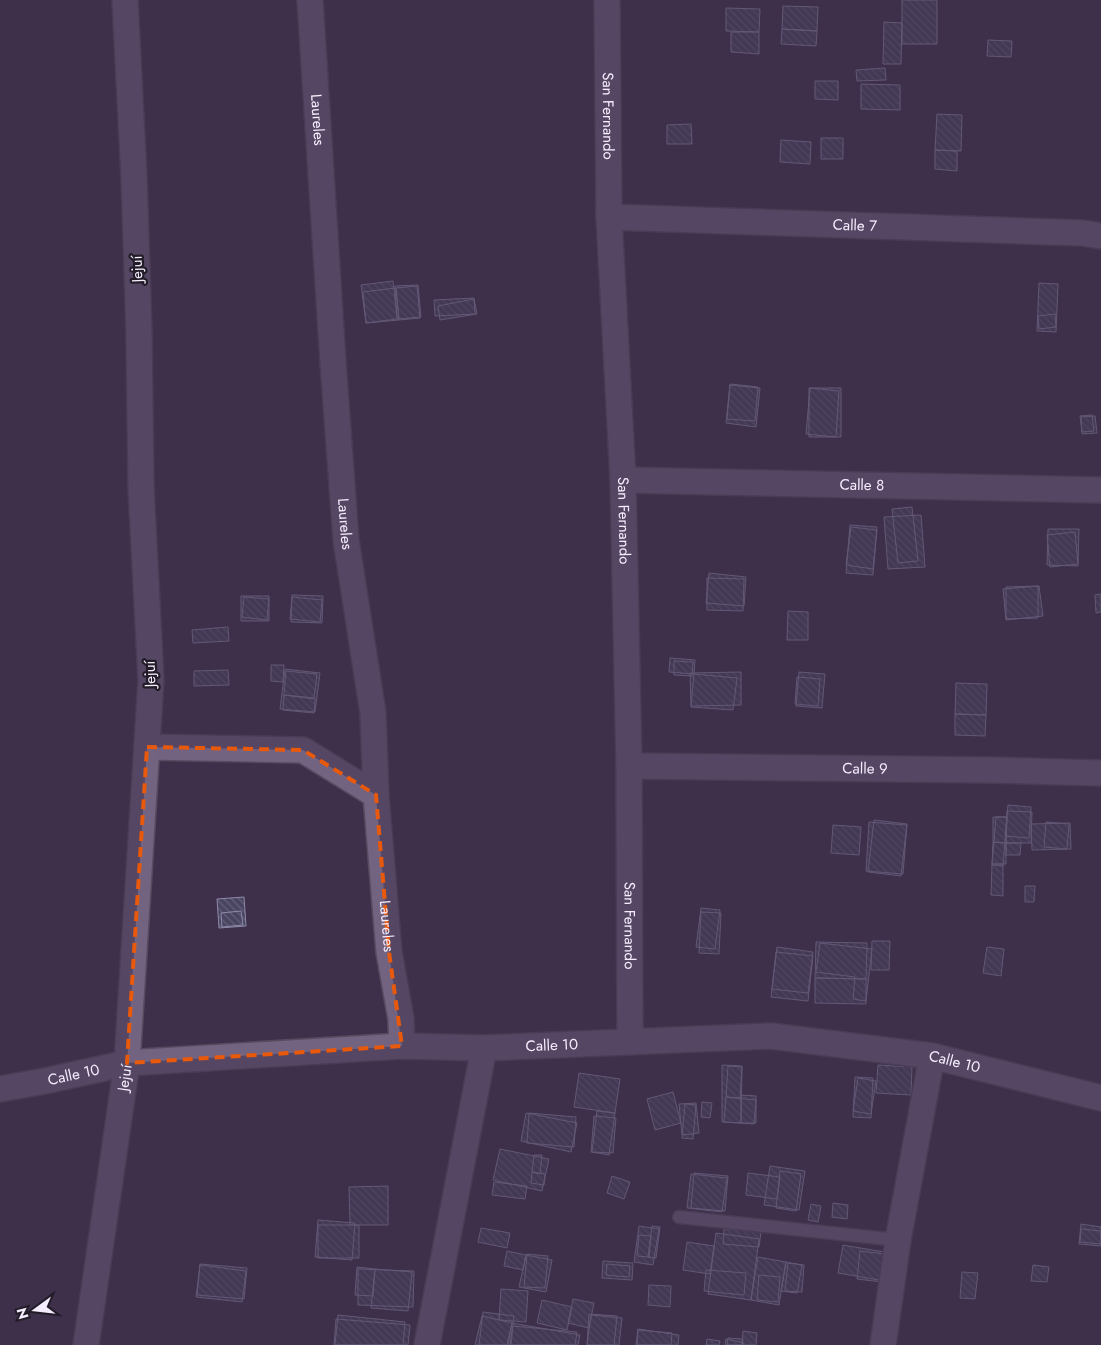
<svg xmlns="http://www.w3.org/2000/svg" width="1101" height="1345" font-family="Jost,sans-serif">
  <defs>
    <pattern id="building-back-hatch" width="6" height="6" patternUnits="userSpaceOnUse" patternTransform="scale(1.25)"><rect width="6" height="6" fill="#494561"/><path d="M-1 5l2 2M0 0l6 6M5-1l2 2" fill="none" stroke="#646079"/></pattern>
  </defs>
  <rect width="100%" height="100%" fill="#3e304a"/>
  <path fill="url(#building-back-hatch)" stroke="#8e8aaa" d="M902,0H937V44H902Z
    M783,6L818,7L817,31L782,29Z
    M726,8L760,9L759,32L726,31Z
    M884,22L902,23L901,64H883Z
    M782,29L817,31L816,46L781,44Z
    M731,32H759V54L731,52Z
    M988,40L1012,41L1011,57L987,56Z
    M885,68L886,80L857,81L856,70Z
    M815,81H838V100L815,99Z
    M861,84L900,85V110L861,109Z
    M937,114L962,115L961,151L935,150Z
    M691,124L692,144H667V125Z
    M821,138H843V159H821Z
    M781,140L811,142L810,164L780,162Z
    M935,150L957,151V171L935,169Z
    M393,281L397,319L366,323L361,285Z
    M1039,283L1058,284L1056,332L1037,331Z
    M418,285L421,317L397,319L395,286Z
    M417,286L420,318L399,320L396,288Z
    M396,288L399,320L366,323L363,292Z
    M474,298L475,314L435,316L434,300Z
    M474,299L477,314L440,320L438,306Z
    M1055,314L1056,327L1039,329L1038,316Z
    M730,384L758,387L755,421L727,419Z
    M730,385L760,388L756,427L726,423Z
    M809,388H841V437H809Z
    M810,388L839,391L836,437L806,434Z
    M1092,415L1094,431L1082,432L1080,416Z
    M1095,416L1097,433L1082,434L1081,417Z
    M912,507L918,561L898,563L892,509Z
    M921,515L925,567L888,569L884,517Z
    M850,525L877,527L873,575L846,573Z
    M851,527L877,530L873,569L846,565Z
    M1048,529H1079L1078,566L1047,565Z
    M1075,532L1078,564L1050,567L1047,535Z
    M709,573L746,577L744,606L706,603Z
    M707,578L744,579L743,611L707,610Z
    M1038,586V618L1006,619V587Z
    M1039,586L1043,616L1006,620L1003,589Z
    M1101,594V612L1096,613L1095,595Z
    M292,595L323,596L322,623L291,622Z
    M241,596H269V621H241Z
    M244,597L269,599L267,620L242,617Z
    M292,597L322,600L320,622L290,619Z
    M788,611L808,612V640H787Z
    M228,627L229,641L193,643L192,630Z
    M670,658L695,660L694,674L669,672Z
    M674,661L693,662L692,676L674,675Z
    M271,665H284L283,682L271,681Z
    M285,669L320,673L315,712L280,709Z
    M228,670L229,685L194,686V671Z
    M286,671L317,674L314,698L284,695Z
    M741,672V705L691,706L690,673Z
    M799,672L825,674L822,708L796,706Z
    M694,674L737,678L733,710L691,707Z
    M797,677L820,679L818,706L795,704Z
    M956,683L987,684L986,715L955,714Z
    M284,695L315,699L314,713L283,710Z
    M955,714L986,715L985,736L955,735Z
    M1008,805L1031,807L1029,838L1005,836Z
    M1007,811L1032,812L1031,843H1006Z
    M993,817H1007L1006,843L993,842Z
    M996,817H1007L1003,866L992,865Z
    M874,820L907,824L901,876L868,872Z
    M869,822L907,825L903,874L866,871Z
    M1046,822L1069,824L1067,849L1044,847Z
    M1070,823L1071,849L1032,850L1031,824Z
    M833,825L861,827L859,855L831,853Z
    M993,842L1006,843V864H992Z
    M1006,843H1021L1020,855H1006Z
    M992,864H1003V896L991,895Z
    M1025,886H1035L1034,902H1025Z
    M244,897L246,926L219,928L217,899Z
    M701,908L720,910L715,949L696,947Z
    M241,911L243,925L222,927L221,913Z
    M701,912L721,913L719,954L699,953Z
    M872,941H890L889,970H871Z
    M816,942L867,943L866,979L815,978Z
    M820,943L872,949L866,1001L853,999L855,977L816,972Z
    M777,947L813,952L808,993L772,989Z
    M987,947L1004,949L1001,976L983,973Z
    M776,952L813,956L808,1001L771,997Z
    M815,978L866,979V1004L815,1003Z
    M722,1065L742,1066L741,1123L722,1122Z
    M878,1065L912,1067L911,1095L876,1093Z
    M728,1066L742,1067L740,1098L726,1097Z
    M579,1073L620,1079L615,1113L574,1107Z
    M855,1077L873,1078L871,1118L853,1117Z
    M858,1078L876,1081L871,1114L853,1111Z
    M673,1092L681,1123L655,1130L647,1099Z
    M741,1095L756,1096V1123H741Z
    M726,1097L756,1100L754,1124L724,1122Z
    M702,1102L712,1103L710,1118L701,1117Z
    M696,1103L699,1133L682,1135L679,1104Z
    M685,1104L696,1105L693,1139L682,1138Z
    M597,1111L615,1113L609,1155L592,1152Z
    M526,1113L577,1123L571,1152L521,1141Z
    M529,1113L576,1117L574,1147L527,1143Z
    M594,1116L616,1118L613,1153L591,1152Z
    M500,1149L549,1159L542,1191L493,1180Z
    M534,1155H542L540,1174L532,1172Z
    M770,1166L805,1171L799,1210L764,1205Z
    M780,1171L801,1174L796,1211L776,1208Z
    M532,1172L545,1174L544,1185L531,1183Z
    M694,1173L728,1176L725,1211L691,1208Z
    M748,1173L780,1177L777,1199L746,1195Z
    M691,1174L727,1178L722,1212L687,1208Z
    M612,1176L630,1182L624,1199L607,1193Z
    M494,1182L527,1186L525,1199L492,1195Z
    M388,1186V1225H350L349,1187Z
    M833,1203L848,1205L847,1219L832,1217Z
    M811,1204L821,1206L818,1222L808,1220Z
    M318,1220L355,1223L352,1260L315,1257Z
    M1081,1224L1101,1227V1246L1079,1244Z
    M318,1225H359V1258H318Z
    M639,1226L659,1229L653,1265L634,1262Z
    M652,1226L660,1227L656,1258L648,1257Z
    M481,1228L510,1233L507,1248L478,1242Z
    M724,1229L761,1232L759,1247L723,1244Z
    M1081,1229L1101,1231V1244L1080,1242Z
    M716,1233L759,1239L751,1300L708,1294Z
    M639,1235L651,1236L649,1257L637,1256Z
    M687,1242L714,1246L710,1274L683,1270Z
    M843,1245L890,1253L885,1281L838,1273Z
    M507,1251L526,1255L523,1270L504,1266Z
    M860,1251L893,1255L890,1283L857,1279Z
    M527,1254L548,1256L545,1288L524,1287Z
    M526,1255L552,1260L546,1292L519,1287Z
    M758,1257L786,1262L779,1305L751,1300Z
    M603,1261L633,1263L632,1280L602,1278Z
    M786,1262L802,1265L797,1293L781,1291Z
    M788,1263L804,1265L802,1292L785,1291Z
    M200,1264L247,1268L244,1299L197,1295Z
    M607,1264L630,1266L629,1277L606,1275Z
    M200,1265L246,1271L242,1302L196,1297Z
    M1033,1265L1049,1267L1047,1282L1031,1281Z
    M357,1267L375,1269L373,1296L355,1295Z
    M358,1269L414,1271L413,1307L358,1305Z
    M375,1269L412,1272L408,1311L371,1308Z
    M706,1270L746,1273L744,1295L704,1291Z
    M962,1272L978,1273L975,1299L960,1298Z
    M759,1275L780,1277L778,1302L757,1300Z
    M649,1285L671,1286L670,1307L648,1305Z
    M501,1289L528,1291L526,1322L499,1320Z
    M573,1299L594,1303L589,1328L568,1323Z
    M542,1300L572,1307L567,1330L537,1323Z
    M483,1312L514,1316L510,1345H479Z
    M589,1314L617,1316L614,1345H587Z
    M338,1315L405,1322L403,1345H335Z
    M591,1315L622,1318L619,1345H587Z
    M482,1316L512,1323L507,1345H475Z
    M336,1319L410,1325L408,1345H334Z
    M512,1323L580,1335L578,1345H508Z
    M513,1326L577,1332L575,1345H511Z
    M638,1329L679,1335L678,1345H636Z
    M638,1330L672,1333L671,1345H637Z
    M743,1331L757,1333L756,1345H742Z
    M728,1338L743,1339L742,1345H727Z
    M707,1339L720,1341L719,1345H706Z
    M726,1339L744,1343L743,1345H725Z"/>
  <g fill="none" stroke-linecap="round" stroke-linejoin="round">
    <defs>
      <path id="service" d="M679,1217L898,1240"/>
      <g id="minor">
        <path id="s1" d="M310,0L333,362L346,540L373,713L376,795L389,952L401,1019L402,1046"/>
        <path id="s2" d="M607,0L609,217L623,480L629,766L630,1042"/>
        <path id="s3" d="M609,217L1082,233L1101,236"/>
        <path id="s4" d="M623,480L1101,490"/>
        <path d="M147,747L303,750L376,795"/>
        <path id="s5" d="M629,766L991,770L1101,773"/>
        <path id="s6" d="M0,1089L45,1081L127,1063L402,1046L484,1048L771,1036L932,1056L1101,1098"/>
        <path id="s7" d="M86,1345L127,1063L151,680L141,488L139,332L134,177L125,0"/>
        <path d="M427,1345L484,1048"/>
        <path d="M883,1345L898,1240L932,1056"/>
      </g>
    </defs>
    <use href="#service" stroke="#574b60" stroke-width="15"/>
    <use href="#minor" stroke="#574b60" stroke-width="28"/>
    <use href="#service" stroke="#726380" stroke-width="12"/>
    <use href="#minor" stroke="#726380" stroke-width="25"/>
  </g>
  <path d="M0 0H1101V1345H0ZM147,747L303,750L376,795L389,952L402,1046L127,1063Z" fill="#3e304a" fill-opacity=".55" fill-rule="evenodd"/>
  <path fill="none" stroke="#e8590c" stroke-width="4" stroke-dasharray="10 6" stroke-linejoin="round" d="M147,747L303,750L376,795L389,952L402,1046L127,1063Z"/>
  <g text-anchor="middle" stroke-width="4.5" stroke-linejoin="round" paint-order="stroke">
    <g font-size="15" fill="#f5edfd" stroke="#211c27">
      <text dy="5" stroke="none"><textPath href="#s2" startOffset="116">San Fernando</textPath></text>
      <text dy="5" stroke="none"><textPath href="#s1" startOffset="120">Laureles</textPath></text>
      <text dy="5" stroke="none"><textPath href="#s3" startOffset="246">Calle 7</textPath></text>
      <text transform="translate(137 269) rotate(-92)" y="5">Jejuí</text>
      <text dy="5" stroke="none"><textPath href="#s4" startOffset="239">Calle 8</textPath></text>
      <text dy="5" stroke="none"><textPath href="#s2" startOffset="521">San Fernando</textPath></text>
      <text dy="5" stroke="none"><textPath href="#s1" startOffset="525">Laureles</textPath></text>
      <text transform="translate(150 674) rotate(-91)" y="5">Jejuí</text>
      <text dy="5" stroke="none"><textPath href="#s5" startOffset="236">Calle 9</textPath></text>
      <text dy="5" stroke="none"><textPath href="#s2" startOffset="926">San Fernando</textPath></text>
      <text dy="5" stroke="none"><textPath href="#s1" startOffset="930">Laureles</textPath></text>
      <text dy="5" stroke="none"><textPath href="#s6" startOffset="555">Calle 10</textPath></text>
      <text dy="5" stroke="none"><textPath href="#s6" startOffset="960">Calle 10</textPath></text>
      <text dy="5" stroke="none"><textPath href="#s6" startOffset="75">Calle 10</textPath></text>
      <text dy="5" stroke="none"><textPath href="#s7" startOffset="270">Jejuí</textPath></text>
    </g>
  </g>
  <g transform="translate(35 1310) rotate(255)" stroke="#211c27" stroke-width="4" paint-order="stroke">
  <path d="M0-4L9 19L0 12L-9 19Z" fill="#f5edfd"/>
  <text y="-8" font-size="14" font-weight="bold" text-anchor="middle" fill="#f5edfd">N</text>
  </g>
</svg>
